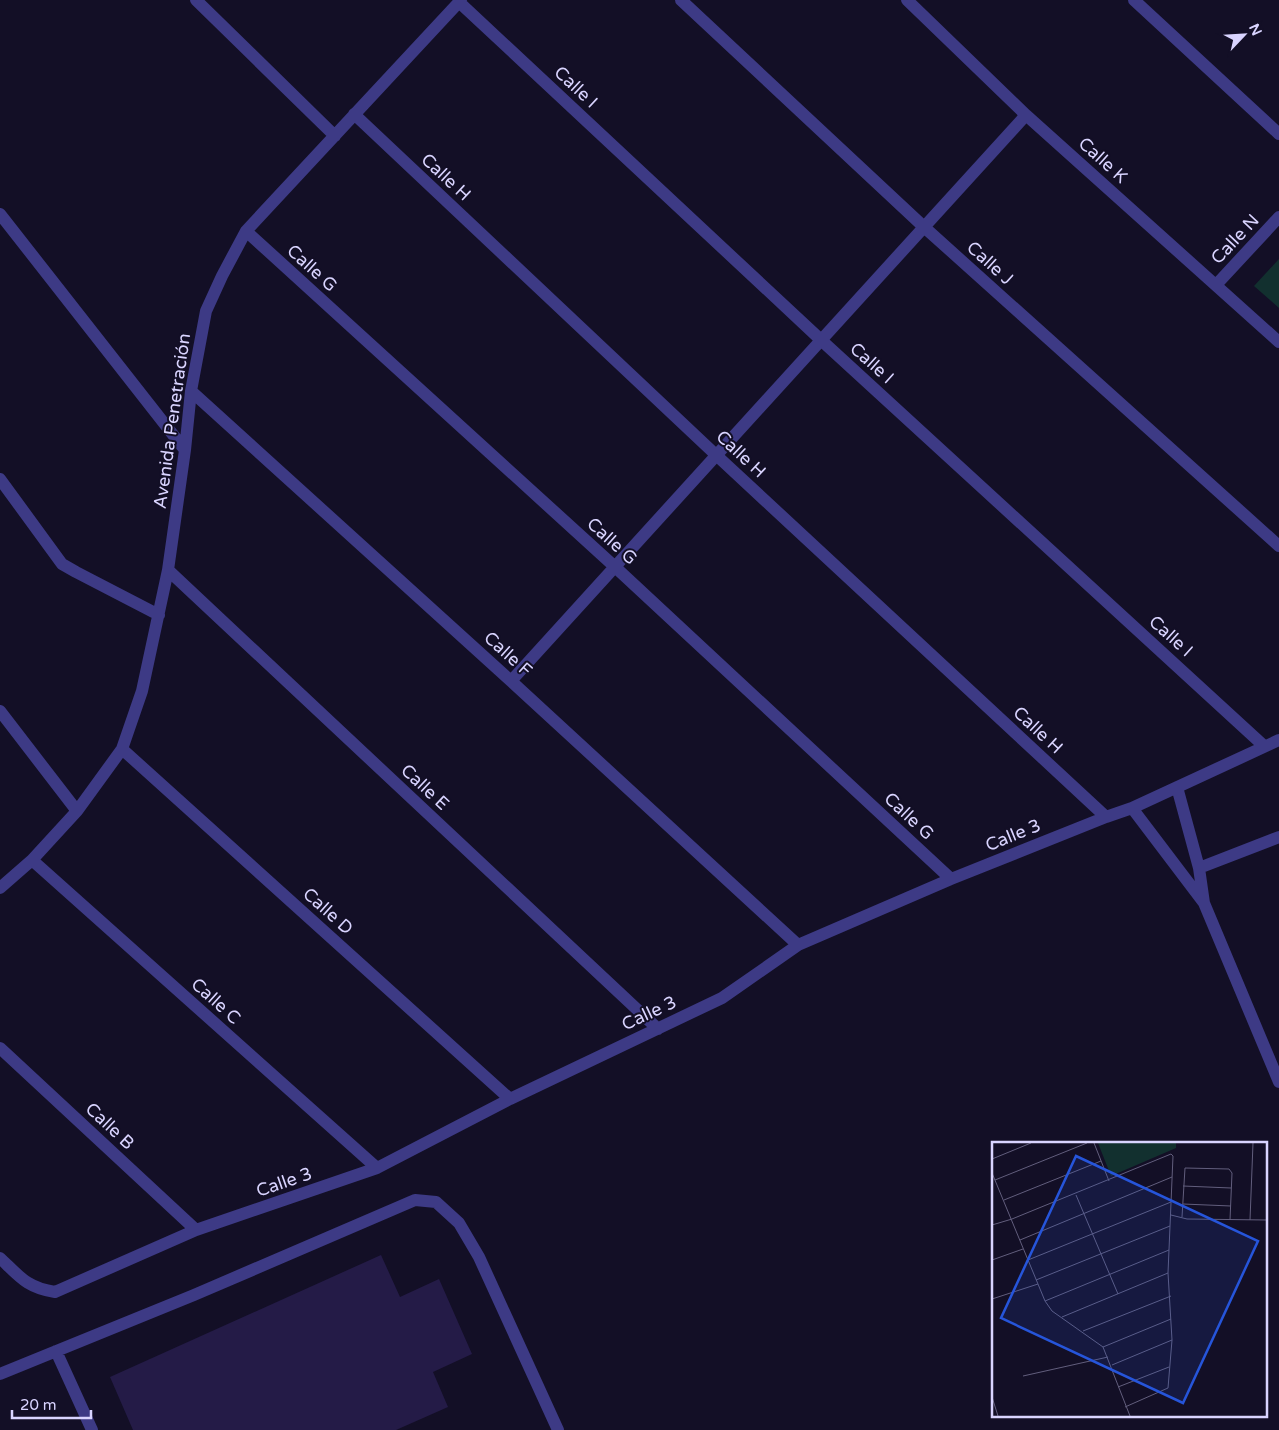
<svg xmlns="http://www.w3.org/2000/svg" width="1279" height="1430" font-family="'Varela Round',sans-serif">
  <rect width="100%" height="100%" fill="#130f26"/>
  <path fill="#12302f" d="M1279,259V308L1254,286Z"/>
  <path fill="#241b47" d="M381,1255L400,1297L439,1279L472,1354L433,1372L448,1407L396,1430H133L110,1377Z"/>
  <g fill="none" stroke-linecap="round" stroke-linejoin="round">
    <path stroke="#3d3a85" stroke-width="12" d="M196,0L335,136
      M681,0L924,227L1279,546
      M907,0L1026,115L1279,342
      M1134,0L1279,134
      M459,2L821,340L1264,746
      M354,114L715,454L1106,817
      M0,214L185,450
      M246,231L614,566L951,879
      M1216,285L1279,217
      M191,391L511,681L798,945
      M0,479L62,564L76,572L159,615
      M168,570L658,1029
      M511,681C682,491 854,303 1026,115
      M0,711L77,811
      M122,749L510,1099
      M1177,787L1199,868L1204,903
      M1132,808L1204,903L1279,1082
      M32,860L377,1168
      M1199,868L1279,837
      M0,888L32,860L77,811L122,749L142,691L168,570L185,450L191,391L206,311L222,276L246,231L461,0
      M0,1048L196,1230
      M0,1258C19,1276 27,1288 55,1292L196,1230L377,1168L510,1099L722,998L798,945L951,879L1106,817L1132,808L1279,740
      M56,1351L92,1430
      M0,1374L194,1295L415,1200L436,1202L459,1223L479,1257L558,1430"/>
  </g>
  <g text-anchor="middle" stroke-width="4" stroke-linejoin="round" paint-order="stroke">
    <g font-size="18" fill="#d9d4ff" stroke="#130f26">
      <text transform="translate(576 87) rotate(43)" y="6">Calle I</text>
      <text transform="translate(1103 160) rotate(42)" y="6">Calle K</text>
      <text transform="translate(446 177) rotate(43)" y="6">Calle H</text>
      <text transform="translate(1235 239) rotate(-47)" y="6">Calle N</text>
      <text transform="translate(990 263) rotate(42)" y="6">Calle J</text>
      <text transform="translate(312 268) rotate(42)" y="6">Calle G</text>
      <text transform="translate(872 363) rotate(42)" y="6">Calle I</text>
      <text transform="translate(172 421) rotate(-82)" y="6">Avenida Penetración</text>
      <text transform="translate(741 454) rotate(43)" y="6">Calle H</text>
      <text transform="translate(612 541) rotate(42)" y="6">Calle G</text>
      <text transform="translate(1171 636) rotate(42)" y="6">Calle I</text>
      <text transform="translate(508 654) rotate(42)" y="6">Calle F</text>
      <text transform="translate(1038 730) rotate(43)" y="6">Calle H</text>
      <text transform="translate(425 787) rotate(43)" y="6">Calle E</text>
      <text transform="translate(909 816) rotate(43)" y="6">Calle G</text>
      <text transform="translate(1013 835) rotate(-22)" y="6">Calle 3</text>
      <text transform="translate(328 911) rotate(42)" y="6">Calle D</text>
      <text transform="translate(216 1001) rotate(42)" y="6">Calle C</text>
      <text transform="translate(649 1013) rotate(-25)" y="6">Calle 3</text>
      <text transform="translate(110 1126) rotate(43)" y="6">Calle B</text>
      <text transform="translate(284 1182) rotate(-19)" y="6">Calle 3</text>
    </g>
  </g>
  <g transform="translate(992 1142)">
    <rect width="275" height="275" fill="#130f26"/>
    <path d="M106,1H184V6L119,34Z" fill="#12302f"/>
    <path fill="none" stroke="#625e7d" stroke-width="1" d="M102,1L117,39M0,17L39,1M0,31L53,159L60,169L111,205L138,274M3,38L95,1M191,44L239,46M84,53L126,152M12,58L109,19M191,62L239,64M179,73L195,77L275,78M190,75L193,26L237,27L240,31L238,78M20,77L179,12L181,14L176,131L180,198L176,246L133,265M258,78L261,1M0,83L20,77M28,98L180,35M0,118L31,107M36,118L179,60M44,138L178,84M0,157L46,142M53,159L177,108M70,175L176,131M91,189L179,154M111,205L179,177M120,223L180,198M31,234L116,215M126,245L177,225M0,255L6,274"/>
    <path fill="#2655da" fill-opacity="0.15" stroke="#2655da" stroke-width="2.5" d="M84,14L266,99L191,261L9,176Z"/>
    <rect width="275" height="275" fill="none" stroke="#d9d4ff" stroke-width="2.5"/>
  </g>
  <g transform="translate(1244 35) rotate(65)" stroke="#130f26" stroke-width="4" paint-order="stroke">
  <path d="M0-4L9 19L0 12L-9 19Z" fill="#d9d4ff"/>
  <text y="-8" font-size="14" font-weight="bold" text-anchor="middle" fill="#d9d4ff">N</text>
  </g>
  <path d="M12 1410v8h79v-8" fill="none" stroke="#d9d4ff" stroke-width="2.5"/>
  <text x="20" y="1410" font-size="15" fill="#d9d4ff" stroke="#130f26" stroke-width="4" paint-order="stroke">20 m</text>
</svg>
